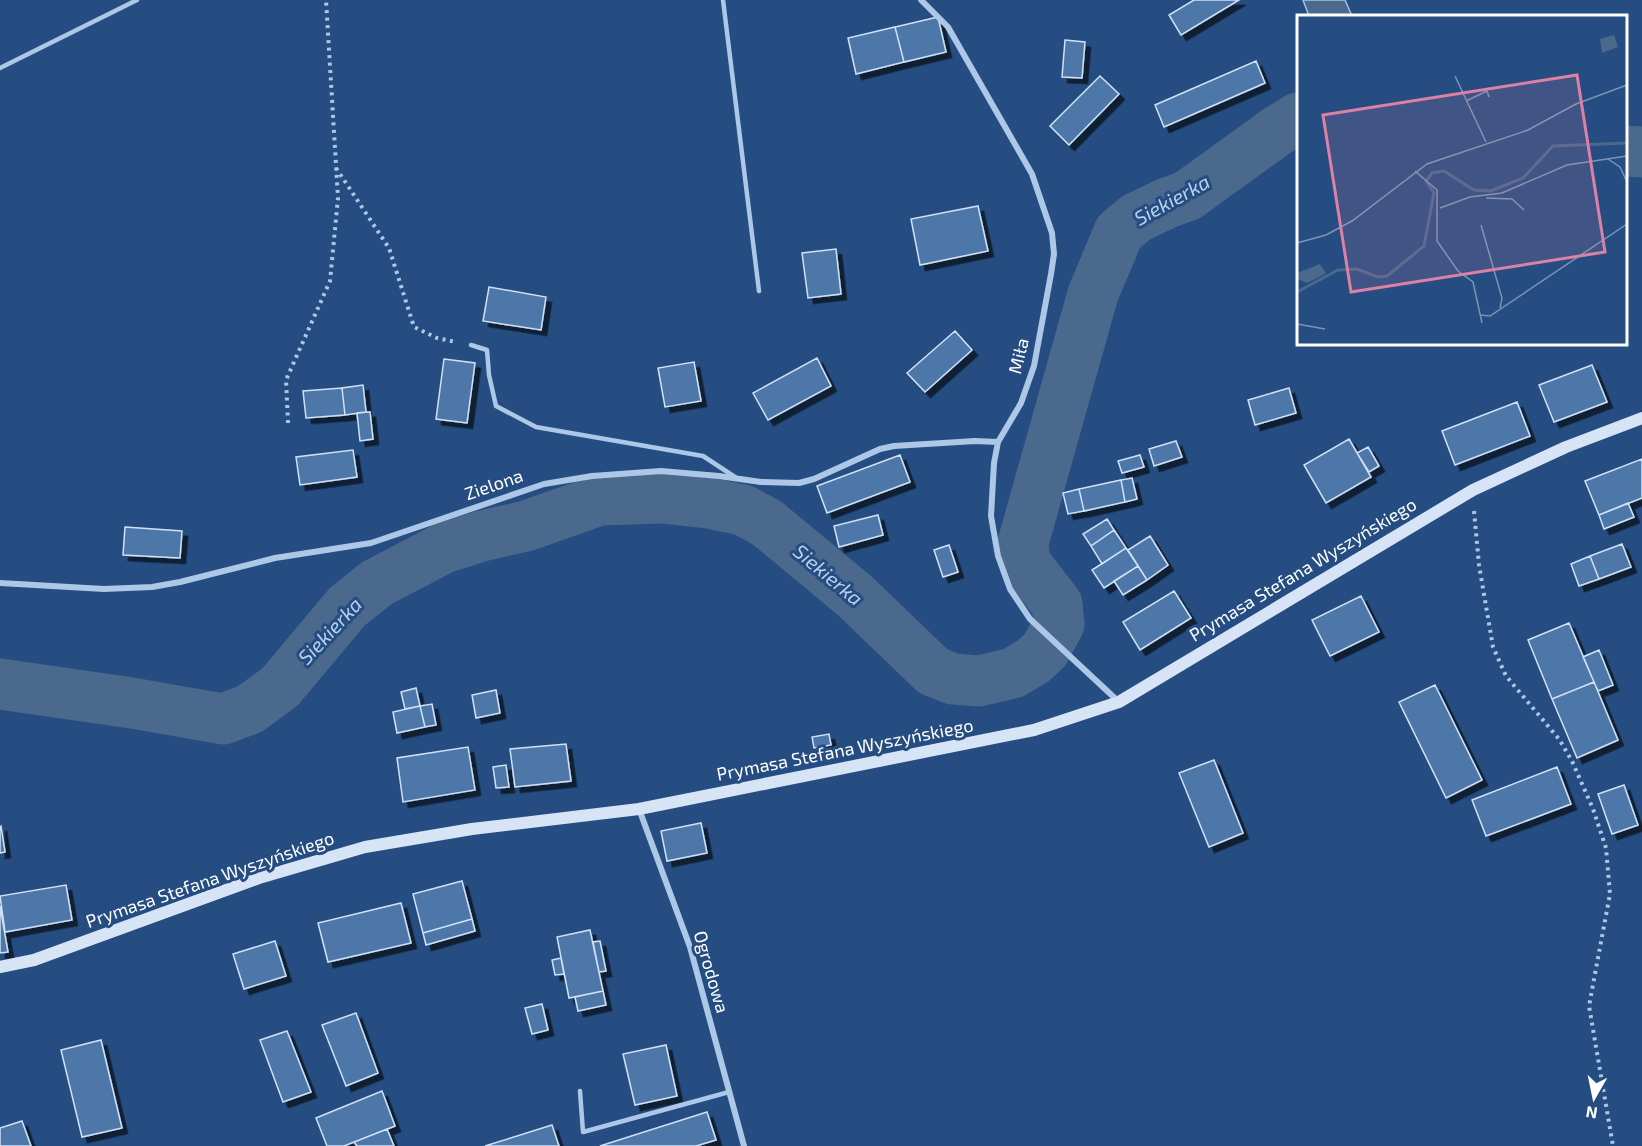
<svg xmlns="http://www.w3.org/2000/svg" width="1642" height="1146" font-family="'Exo 2',sans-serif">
  <defs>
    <filter id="shadow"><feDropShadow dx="5.5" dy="5.5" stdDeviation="0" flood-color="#0009"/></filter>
  </defs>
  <rect width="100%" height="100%" fill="#254d81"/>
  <path fill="#4b688d" stroke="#a1c2e7" stroke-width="1.5" d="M1303,0H1345L1352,16H1309Z"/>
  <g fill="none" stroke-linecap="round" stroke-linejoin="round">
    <path stroke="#4b688d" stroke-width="51" d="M1626,151L1642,152
      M0,684L132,703L223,719L250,709L280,687L347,607L377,583L444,548L482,536L526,526L600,500L662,498L708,503L743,510L767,523L855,596L933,671L953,679L979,681L1013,673L1033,661L1045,650L1059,624L1057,604L1025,563L1023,543L1093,294L1119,232L1136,218L1167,203L1187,196L1277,131L1298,118"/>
  </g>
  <path fill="#4e77a9" stroke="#d0e1f5" stroke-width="1.5" filter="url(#shadow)" d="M1194,0H1239L1181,35L1169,15Z
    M938,17L946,52L904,62L895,27Z
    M895,27L904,62L856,74L848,38Z
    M1065,40L1085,42L1082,78L1062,77Z
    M1256,61L1265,83L1164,127L1155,105Z
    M1100,76L1119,94L1069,145L1050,126Z
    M978,206L988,251L920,265L911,219Z
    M836,249L841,294L808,298L802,253Z
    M489,287L546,297L541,330L483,321Z
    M955,331L972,350L925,392L907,373Z
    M817,358L831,386L768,420L753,393Z
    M444,359L475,363L467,423L436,419Z
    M694,362L701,401L665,407L658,368Z
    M1592,365L1607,402L1554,422L1539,385Z
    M363,385L366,412L345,415L342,388Z
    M342,388L345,415L306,418L303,391Z
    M1289,388L1296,413L1255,425L1248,400Z
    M1517,402L1530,436L1455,465L1442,431Z
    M366,412H370L373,439L360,441L357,413Z
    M1349,439L1371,477L1326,503L1304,465Z
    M1176,441L1182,457L1154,466L1149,449Z
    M1368,447L1379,466L1369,472L1357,453Z
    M353,450L357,477L300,485L296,457Z
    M900,455L910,482L827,513L817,486Z
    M1140,455L1144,467L1122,473L1118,461Z
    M1642,459V498L1599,515L1585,481Z
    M1132,478L1137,499L1125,502L1121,480Z
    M1121,480L1125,502L1084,511L1079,489Z
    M1079,489L1084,511L1068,514L1063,493Z
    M1628,503L1634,517L1604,529L1599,515Z
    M878,515L883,535L839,547L834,526Z
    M1107,519L1114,530L1091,546L1083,534Z
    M125,527L182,531L180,558L123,555Z
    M1114,530L1126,548L1102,564L1091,546Z
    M1150,536L1168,565L1147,580L1128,550Z
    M1622,544L1631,567L1599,579L1590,556Z
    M949,545L958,572L943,577L934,550Z
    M1126,548L1138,566L1104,588L1092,570Z
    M1590,556L1599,579L1579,586L1571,564Z
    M1138,566L1147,580L1123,595L1114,581Z
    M1174,591L1191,618L1140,650L1123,622Z
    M1361,596L1379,632L1330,656L1312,620Z
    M1569,623L1594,682L1552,699L1528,640Z
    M1599,650L1613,685L1598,691L1583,657Z
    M1594,682L1618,740L1577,758L1552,699Z
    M1435,685L1482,780L1446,798L1399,702Z
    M416,688L420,706L405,709L401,692Z
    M496,690L500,713L476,718L472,695Z
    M432,704L436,725L425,727L420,706Z
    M420,706L425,727L397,733L393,712Z
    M829,734L831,745L814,748L812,737Z
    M566,744L571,781L515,787L510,749Z
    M468,747L475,790L403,802L397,758Z
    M1214,760L1243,833L1209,847L1179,773Z
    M506,765L509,787L496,788L493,767Z
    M1557,767L1571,804L1486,836L1472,800Z
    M1624,785L1638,825L1612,834L1598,794Z
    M701,823L707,853L667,861L661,831Z
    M1,826L5,852L0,853V827Z
    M462,881L472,919L423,933L413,894Z
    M66,885L72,920L5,932L0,896Z
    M401,903L411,943L328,962L318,923Z
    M0,906L8,952L0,953Z
    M472,919L475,931L426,945L423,933Z
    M590,930L603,991L569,998L557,937Z
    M275,941L286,976L244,989L233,954Z
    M600,941L606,971L599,972L593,942Z
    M561,958L564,974L555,975L552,960Z
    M603,991L606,1005L578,1011L575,997Z
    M542,1004L548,1030L532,1034L525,1008Z
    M356,1013L378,1073L346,1086L322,1025Z
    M287,1031L311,1092L283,1102L260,1040Z
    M101,1040L122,1128L82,1137L61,1050Z
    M666,1045L677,1096L635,1105L623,1054Z
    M382,1091L395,1126L344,1146H327L316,1118Z
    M707,1112L716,1140L696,1146H600Z
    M22,1121L31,1146H0V1128Z
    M552,1125L559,1146H485Z
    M387,1129L394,1146H357L354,1142Z"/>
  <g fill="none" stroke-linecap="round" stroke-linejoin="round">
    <path stroke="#adc7e6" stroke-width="4" stroke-dasharray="3 4.5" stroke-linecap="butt" d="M336,168L389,248L414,327L437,338L456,342
      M288,423L286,380L330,281L338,198L326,0
      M1474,511L1479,565L1493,647L1506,676L1559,739L1572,761L1593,809L1606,848L1610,894L1589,1006L1613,1146"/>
    <path stroke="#adc7e6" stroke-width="4.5" d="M723,0L759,291
      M0,68L137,0
      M471,345L487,350L489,375L496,406L536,427L703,456L735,477
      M580,1091L583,1132L729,1092"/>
    <path stroke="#adc7e6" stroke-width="6" d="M921,0L948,27L1032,174L1052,233L1054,254L1051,274L1034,366L1021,403L998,442L994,463L991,516L998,556L1010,589L1030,619L1119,702
      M0,583L104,589L152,587L180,582L275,558L371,543L544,484L592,476L661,471L719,476L761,482L799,483L814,479L880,449L894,446L975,441L998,442
      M639,809L690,947L744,1146"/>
    <path stroke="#d6e4f6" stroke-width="12" d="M0,967L34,960L259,878L365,847L472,829L639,809L1034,730L1119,702L1473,490L1566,447L1642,418"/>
  </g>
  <g text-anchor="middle" stroke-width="6" stroke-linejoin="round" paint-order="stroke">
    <g font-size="18" fill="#fff" stroke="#254d81">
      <text transform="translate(1019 356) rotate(-76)" y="6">Miła</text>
      <text transform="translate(494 485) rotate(-19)" y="6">Zielona</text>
      <text transform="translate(1303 570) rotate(-31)" y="6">Prymasa Stefana Wyszyńskiego</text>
      <text transform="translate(845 750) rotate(-11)" y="6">Prymasa Stefana Wyszyńskiego</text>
      <text transform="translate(210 880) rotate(-19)" y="6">Prymasa Stefana Wyszyńskiego</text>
      <text transform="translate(711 972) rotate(74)" y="6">Ogrodowa</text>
    </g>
    <g font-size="20" font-style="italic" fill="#b8d1ee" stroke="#254d81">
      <text transform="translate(1172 200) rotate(-29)" y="7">Siekierka</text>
      <text transform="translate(828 575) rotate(40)" y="7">Siekierka</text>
      <text transform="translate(330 631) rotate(-47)" y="7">Siekierka</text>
    </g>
  </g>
  <g transform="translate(1297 15)">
    <rect width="330" height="330" fill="#254d81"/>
    <path d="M317,20L321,32L305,38L303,24ZM23,249L29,258L26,260L10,268L0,264V258Z" fill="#4b688d"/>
    <path fill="none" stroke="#4b688d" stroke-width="3" d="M0,277L41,255L60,254L81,262L90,261L127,231L137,178L129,166L135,158L147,156L177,175L194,176L226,163L256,131L330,128"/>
    <path fill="none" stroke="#7c94b3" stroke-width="1.5" d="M158,61L189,127M169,86L190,76L192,82M311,144L323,152L330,167M118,156L140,175V226L161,256L176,267L185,308M189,183L215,184L227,195M143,193L173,182L205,178L270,150L330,141M184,210L205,283L203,293M0,228L29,220L55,206L130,149L231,115L279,89L330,70M183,300L193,301L330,209M0,309L28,314"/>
    <path fill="#dd80a5" fill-opacity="0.15" stroke="#dd80a5" stroke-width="3" d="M280,60L308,237L54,277L26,100Z"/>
    <rect width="330" height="330" fill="none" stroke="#fff" stroke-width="3"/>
  </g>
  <g transform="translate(1594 1098) rotate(189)" stroke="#254d81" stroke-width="4.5" paint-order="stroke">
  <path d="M0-4.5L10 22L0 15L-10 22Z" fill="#ffffff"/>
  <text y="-9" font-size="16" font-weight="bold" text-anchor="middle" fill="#ffffff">N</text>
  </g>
</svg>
